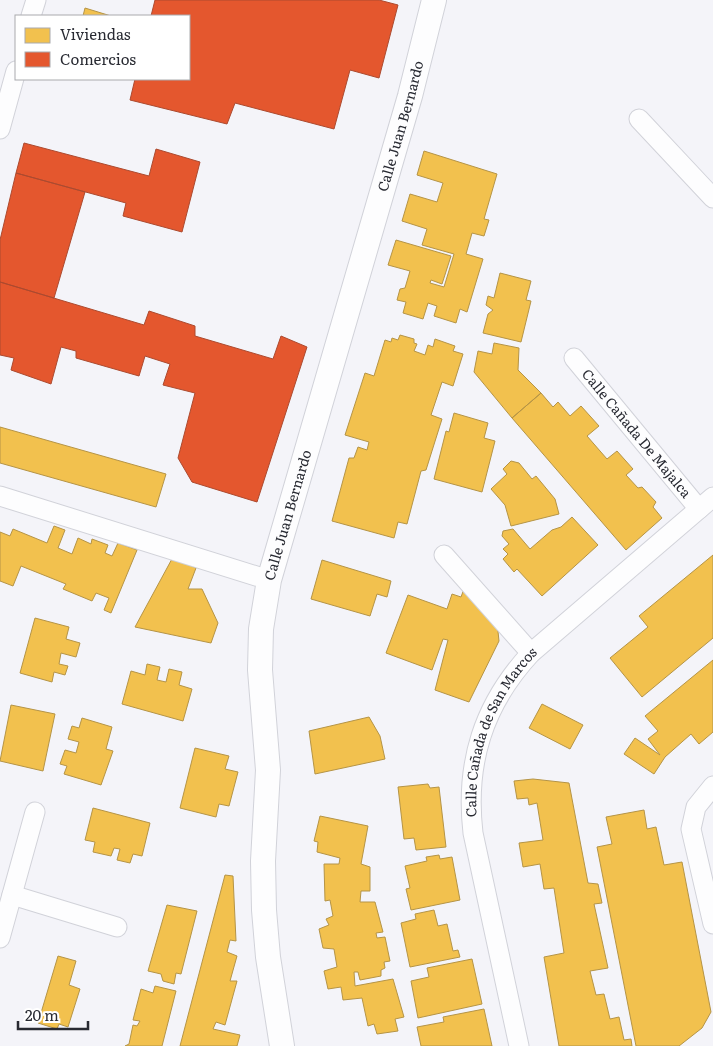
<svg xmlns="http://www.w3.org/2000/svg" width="713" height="1046" font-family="Literata,serif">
  <rect width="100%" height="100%" fill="#f4f4f9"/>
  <path fill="#f2c14e" stroke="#b59446" d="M85,8L111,16H83Z
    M424,151L497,174L484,219L489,220L484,236L472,233L466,254L483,259L467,312L460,309L456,323L434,316L437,306L428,303L423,319L403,313L406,302L397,300L400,289L405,288L410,271L388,265L396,240L451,256L442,284L431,280L430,283L444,287L454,254L422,245L427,229L402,221L410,194L437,202L443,183L417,175Z
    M500,273L531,281L526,300L531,301L521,342L483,333L488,314L493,310L486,305L488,296L494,298Z
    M400,335L414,339V343L417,344L414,351L425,355L428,345L433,347L435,339L455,346L453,351L463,354L453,386L442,382L431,415L442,419L426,470L421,471L407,524L398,522L394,538L332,521L349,458H354L358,447L367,450L369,442L345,435L365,373L374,376L385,340L391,342L392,338L398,340Z
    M494,343L519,348L518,370L541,393L512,418L474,372L478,351L492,354Z
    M541,393L553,407L558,402L570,416L581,406L599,426L587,436L607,459L617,451L633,469L626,475L638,488L642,487L656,502L653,507L662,518L626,550L512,418Z
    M454,413L488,423L484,438L495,441L482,492L434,479L446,431L449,432Z
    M0,427L166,474L156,507L0,463Z
    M511,461L519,463L532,479L536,476L555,499L559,514L511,526L505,505L491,489L507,474L503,469Z
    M572,517L598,545L542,596L517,569L514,572L503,559L508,554L503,549L509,544L502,536L503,531L513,529L530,549L552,530L561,527Z
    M54,526L65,530L58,548L72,554L78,538L91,544L92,539L108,545L105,553L112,556L118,543L137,550L111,613L104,610L109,598L96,593L92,601L63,589L66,584L21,566L13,586L0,581V532L10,536L13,529L47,543Z
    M713,555V638L642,697L610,658L648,627L639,616Z
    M173,557L196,568L188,589H202L218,623L211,643L135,627Z
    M322,560L391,581L387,597L377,594L370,616L311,599Z
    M464,589L497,622L499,641L469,702L435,690L448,640L443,639L432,670L386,653L408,595L447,609L452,594L461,597Z
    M35,618L69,627L66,639L80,643L76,657L61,653L59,664L68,666L65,675L54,672L52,682L20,673Z
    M713,660V732L699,744L691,734L665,757L654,774L624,754L635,738L660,755L648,739L658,731L645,716Z
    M147,664L160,667L157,680L166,682L169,669L182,672L179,685L192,689L183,721L122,704L131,671L145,675Z
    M542,704L583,725L570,749L529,728Z
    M11,705L55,714L43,771L0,761Z
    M369,717L380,736L385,759L315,774L309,731Z
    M82,718L112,727L106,749L113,751L101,785L64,774L67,766L60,764L65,750L76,753L79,742L68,739L72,726L79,728Z
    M195,748L229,756L225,769L238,772L229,806L219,804L216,817L180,808Z
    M533,779L569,783L588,883L598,884L602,903L594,904L608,968L590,971L596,995L604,994L610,1019L619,1017L624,1040L631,1039L632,1046H559L544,957L564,953L554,888L544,889L540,864L523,867L519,843L543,840L537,803L529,805L528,798L517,799L514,781Z
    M428,784L430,788L439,787L446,847L416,850L414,838L404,839L398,787Z
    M93,808L150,823L142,856L133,854L130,863L117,860L120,849L114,848L111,856L93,852L95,842L85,840Z
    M644,810L647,829L656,827L664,865L682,862L711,1012L702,1028L679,1046H636L597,847L612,844L606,817Z
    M320,816L368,826L361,864L370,867V891H361L360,902H375L383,932L376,933L377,938L385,937L390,961L384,962L385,968L381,970V976L360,980L358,972H354L355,986L393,979L404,1017L395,1019L398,1031L377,1034L374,1024L368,1026L362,998L343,1000L341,987L328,989L324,971L337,967L334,949L323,948L319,929L329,925L326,919L333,916L330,900L325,901L324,864H339L340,858L317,852L318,842L314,841Z
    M439,855L440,859L452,857L460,900L411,910L406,889L410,888L405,866L427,861L426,857Z
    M225,875L233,876L236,941L230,940L227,952L237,956L230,981H237L225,1025L216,1022L213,1029L240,1035L237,1046H180Z
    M167,905L197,911L181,974L176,973L174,984L163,981L161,974L148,971Z
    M434,910L438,926L447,924L453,951L458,950L460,957L410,967L401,923L416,919L415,914Z
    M58,956L76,961L69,985L80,989L68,1027L59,1024L57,1029L38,1023Z
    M472,959L482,1004L418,1018L411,981L429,977L427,968Z
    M155,986L176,991L162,1046H125L129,1044L133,1025L137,1026L140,1021L133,1020L141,989L153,993Z
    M484,1009L492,1046H421L417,1027L444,1022L443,1017Z"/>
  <path fill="#e4572e" stroke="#ac4a2f" d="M155,0H379L398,5L379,78L350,70L334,129L235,103L227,124L130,100L135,79H189V16H151Z
    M24,143L149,176L156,149L200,162L182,232L123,216L126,203L16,173Z
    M16,173L85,192L54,298L0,282V240Z
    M0,282L144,325L149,311L195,326V336L273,359L281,336L307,347L257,502L192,482L178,458L195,393L163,385L170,364L145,356L139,376L76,358V351L61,347L51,384L11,370L14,358L0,355Z"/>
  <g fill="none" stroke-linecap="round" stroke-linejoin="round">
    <defs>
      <g id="minor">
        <path d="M31,16L36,0"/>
        <path d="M639,119L713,198"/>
        <path d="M0,129L16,71"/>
        <path id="s1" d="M574,358L699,509"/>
        <path d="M0,496L269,580"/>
        <path d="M444,555L531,653"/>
        <path d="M713,786L696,807L691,829L713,924"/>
        <path d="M12,895L117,927"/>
        <path d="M0,938L35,812"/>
        <path id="s2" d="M519,1046L473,833C465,763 483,705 531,653L713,497"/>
      </g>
      <g id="tertiary">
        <path id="s3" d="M282,1046L268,957L264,910L263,861L268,770L260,670L261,629L269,580L410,96L434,0"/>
      </g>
    </defs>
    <use href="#minor" stroke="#d1d2d9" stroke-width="21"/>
    <use href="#tertiary" stroke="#d1d2d9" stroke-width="26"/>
    <use href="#minor" stroke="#fdfdfe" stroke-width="19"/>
    <use href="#tertiary" stroke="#fdfdfe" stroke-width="24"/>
  </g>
  <g text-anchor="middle" stroke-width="5" stroke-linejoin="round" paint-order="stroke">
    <g font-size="14" fill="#282a32" stroke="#fff">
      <text dy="5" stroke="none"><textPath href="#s3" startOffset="941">Calle Juan Bernardo</textPath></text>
      <text dy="5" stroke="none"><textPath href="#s1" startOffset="98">Calle Cañada De Majalca</textPath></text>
      <text dy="5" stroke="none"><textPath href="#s3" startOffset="536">Calle Juan Bernardo</textPath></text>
      <text dy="5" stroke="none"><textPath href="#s2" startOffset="326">Calle Cañada de San Marcos</textPath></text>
    </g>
  </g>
  <rect x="15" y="15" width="175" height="65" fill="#ffffff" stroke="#a9aaad"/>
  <rect x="25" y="28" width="25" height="15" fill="#f2c14e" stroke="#a9aaad"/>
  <text x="60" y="40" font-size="15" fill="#282a32">Viviendas</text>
  <rect x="25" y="52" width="25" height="15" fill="#e4572e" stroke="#a9aaad"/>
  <text x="60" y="65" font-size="15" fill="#282a32">Comercios</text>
  <path d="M18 1021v8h70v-8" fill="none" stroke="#282a32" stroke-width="2.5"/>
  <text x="25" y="1021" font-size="15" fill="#282a32" stroke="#ffffff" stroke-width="4" paint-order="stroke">20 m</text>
</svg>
